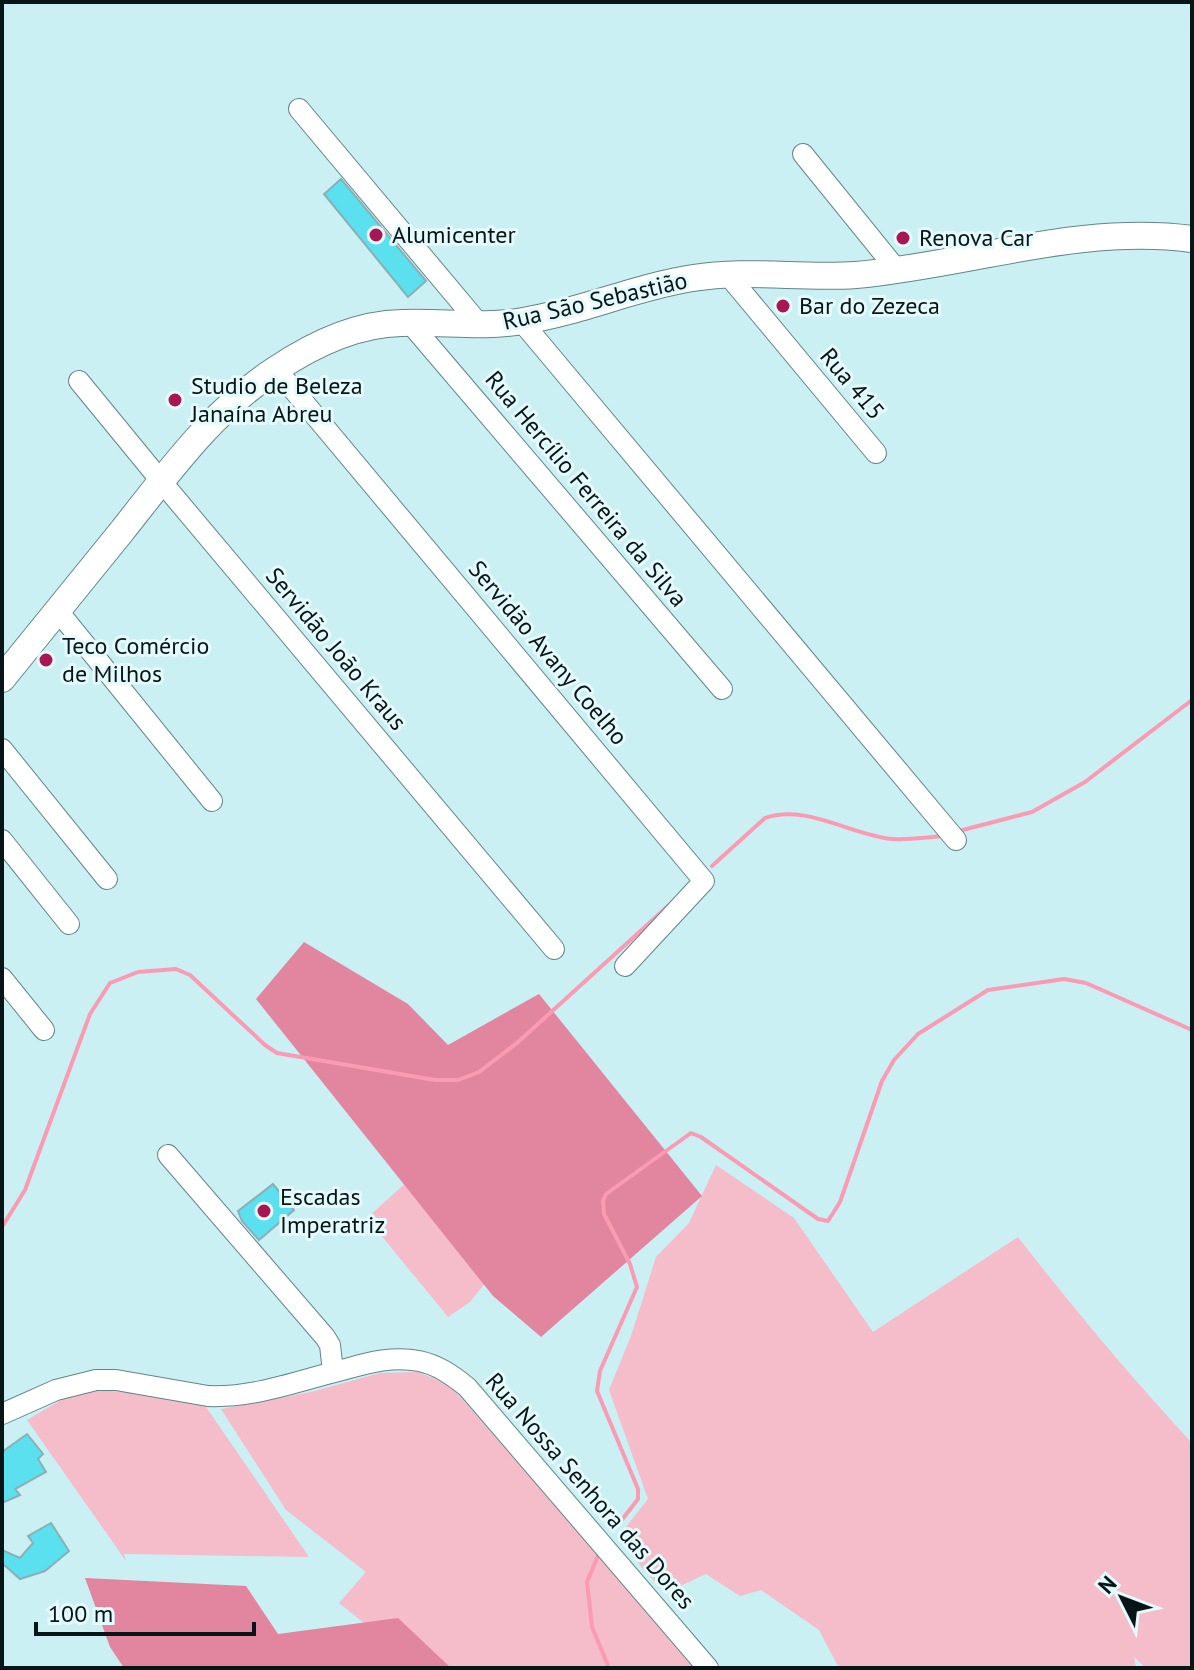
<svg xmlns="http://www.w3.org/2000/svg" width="1194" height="1670" font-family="'PT Sans',sans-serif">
  <rect width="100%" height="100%" fill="#caf0f4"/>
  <path fill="#f5bcc9" d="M716,1165L794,1218L873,1332L1018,1237C1073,1308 1131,1377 1192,1443V1668H1146L1134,1657L1136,1668H839L819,1630L761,1590L740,1596L706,1574L667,1592L645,1572L619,1536L648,1499L609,1390L631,1336L656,1257L689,1223Z
    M409,1180L486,1282L470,1302L448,1317L367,1218Z
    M417,1372L449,1384L547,1496L694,1668H420L339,1603L366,1572L286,1510L221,1409L311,1392L380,1373Z
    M78,1390L138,1392L204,1404L309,1557L124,1554L126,1561L27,1420Z"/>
  <path fill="#e2859e" d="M304,942L408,1004L448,1045L539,994L702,1196L541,1337L493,1296L256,999Z
    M85,1578L246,1586L278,1634L398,1618L451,1668H124L110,1647Z"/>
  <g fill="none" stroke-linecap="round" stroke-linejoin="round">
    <path stroke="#fa9bb3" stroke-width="4" d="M959,831L1032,812L1085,782L1192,700
      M712,866L765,818C805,803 853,836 893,839C909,840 927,837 944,836
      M2,1227L25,1190L90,1014L110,983L138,972L176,969L190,975L265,1045L277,1053L435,1080H458L479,1072L517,1043L668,906
      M618,1525L638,1499V1489L597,1391L600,1371L637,1287L630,1264L604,1214L603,1201L606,1194L691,1133L701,1137L818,1219L828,1221L840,1202L882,1081L894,1060L918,1034L988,990L1064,979L1086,983L1192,1030
      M599,1553L587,1582L592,1627L609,1668"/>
  </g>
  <path fill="#5ae0ee" stroke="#8bb0b4" stroke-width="2" d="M341,179L426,281L408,297L324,194Z
    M273,1184L294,1210L259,1240L242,1221L238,1211Z
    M27,1434L43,1454L38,1459L46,1472L15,1489L20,1495L2,1503V1452Z
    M51,1523L69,1551L45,1571L20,1579L2,1563V1550L20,1558L33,1543L28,1536Z"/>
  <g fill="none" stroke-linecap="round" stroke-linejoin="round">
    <defs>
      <path id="minor" d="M299,109L480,325
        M803,154L897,270
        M728,275L876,453
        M522,322L956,840
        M410,323L722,689
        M276,369L704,881L625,966
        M79,381L161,481L554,949
        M58,611L212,801
        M2,749L107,879
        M2,840L69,924
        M2,978L44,1030
        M168,1155L325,1337L330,1345L333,1372
        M2,1414L56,1390L96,1380H116L208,1396C256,1398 300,1380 346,1369C370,1362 394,1356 419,1361C438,1365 452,1375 467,1387L708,1668"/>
      <path id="major" d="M2,679C42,630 82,581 122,531C168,473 212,411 275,370C312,345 355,324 401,323C441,321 482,328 523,321C581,312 635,287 693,278C747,269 802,279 856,275C968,265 1079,224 1192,239"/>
    </defs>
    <use href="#minor" stroke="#628589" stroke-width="22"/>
    <use href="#major" stroke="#628589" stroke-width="28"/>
    <use href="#minor" stroke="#fff" stroke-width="20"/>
    <use href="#major" stroke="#fff" stroke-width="26"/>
  </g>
  <g fill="#a81754" stroke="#e4fafd" stroke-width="3">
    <circle cx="376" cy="235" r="8"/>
    <circle cx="903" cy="238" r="8"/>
    <circle cx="783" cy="306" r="8"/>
    <circle cx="175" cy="400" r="8"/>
    <circle cx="46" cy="660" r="8"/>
    <circle cx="264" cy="1211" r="8"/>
  </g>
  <g text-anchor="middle" stroke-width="6" stroke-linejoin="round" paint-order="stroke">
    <g font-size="24" fill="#071516" stroke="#e4fafd" text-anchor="start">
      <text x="392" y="243">Alumicenter</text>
      <text x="919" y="246">Renova Car</text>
      <text x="799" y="314">Bar do Zezeca</text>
      <text x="191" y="394">Studio de Beleza<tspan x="191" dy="28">Janaína Abreu</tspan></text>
      <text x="62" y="654">Teco Comércio<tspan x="62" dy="28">de Milhos</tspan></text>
      <text x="280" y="1205">Escadas<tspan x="280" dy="28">Imperatriz</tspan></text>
    </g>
    <g font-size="24" fill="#071516" stroke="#e4fafd">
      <text transform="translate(595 301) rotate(-13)" y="8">Rua São Sebastião</text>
      <text transform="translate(852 384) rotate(50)" y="8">Rua 415</text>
      <text transform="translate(586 489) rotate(50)" y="8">Rua Hercílio Ferreira da Silva</text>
      <text transform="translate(336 649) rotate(50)" y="8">Servidão João Kraus</text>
      <text transform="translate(548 653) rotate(50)" y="8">Servidão Avany Coelho</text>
      <text transform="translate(590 1491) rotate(49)" y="8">Rua Nossa Senhora das Dores</text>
    </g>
  </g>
  <rect width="1194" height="1670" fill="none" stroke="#071516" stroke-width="8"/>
  <g transform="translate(1122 1598) rotate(312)" stroke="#e4fafd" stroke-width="6" paint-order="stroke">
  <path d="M0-6L14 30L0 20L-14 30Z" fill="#071516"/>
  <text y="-12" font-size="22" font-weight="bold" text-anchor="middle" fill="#071516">N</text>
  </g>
  <path d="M36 1622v12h218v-12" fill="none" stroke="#071516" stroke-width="4"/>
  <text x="48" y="1622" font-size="24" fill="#071516" stroke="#e4fafd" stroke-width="6" paint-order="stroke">100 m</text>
</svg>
